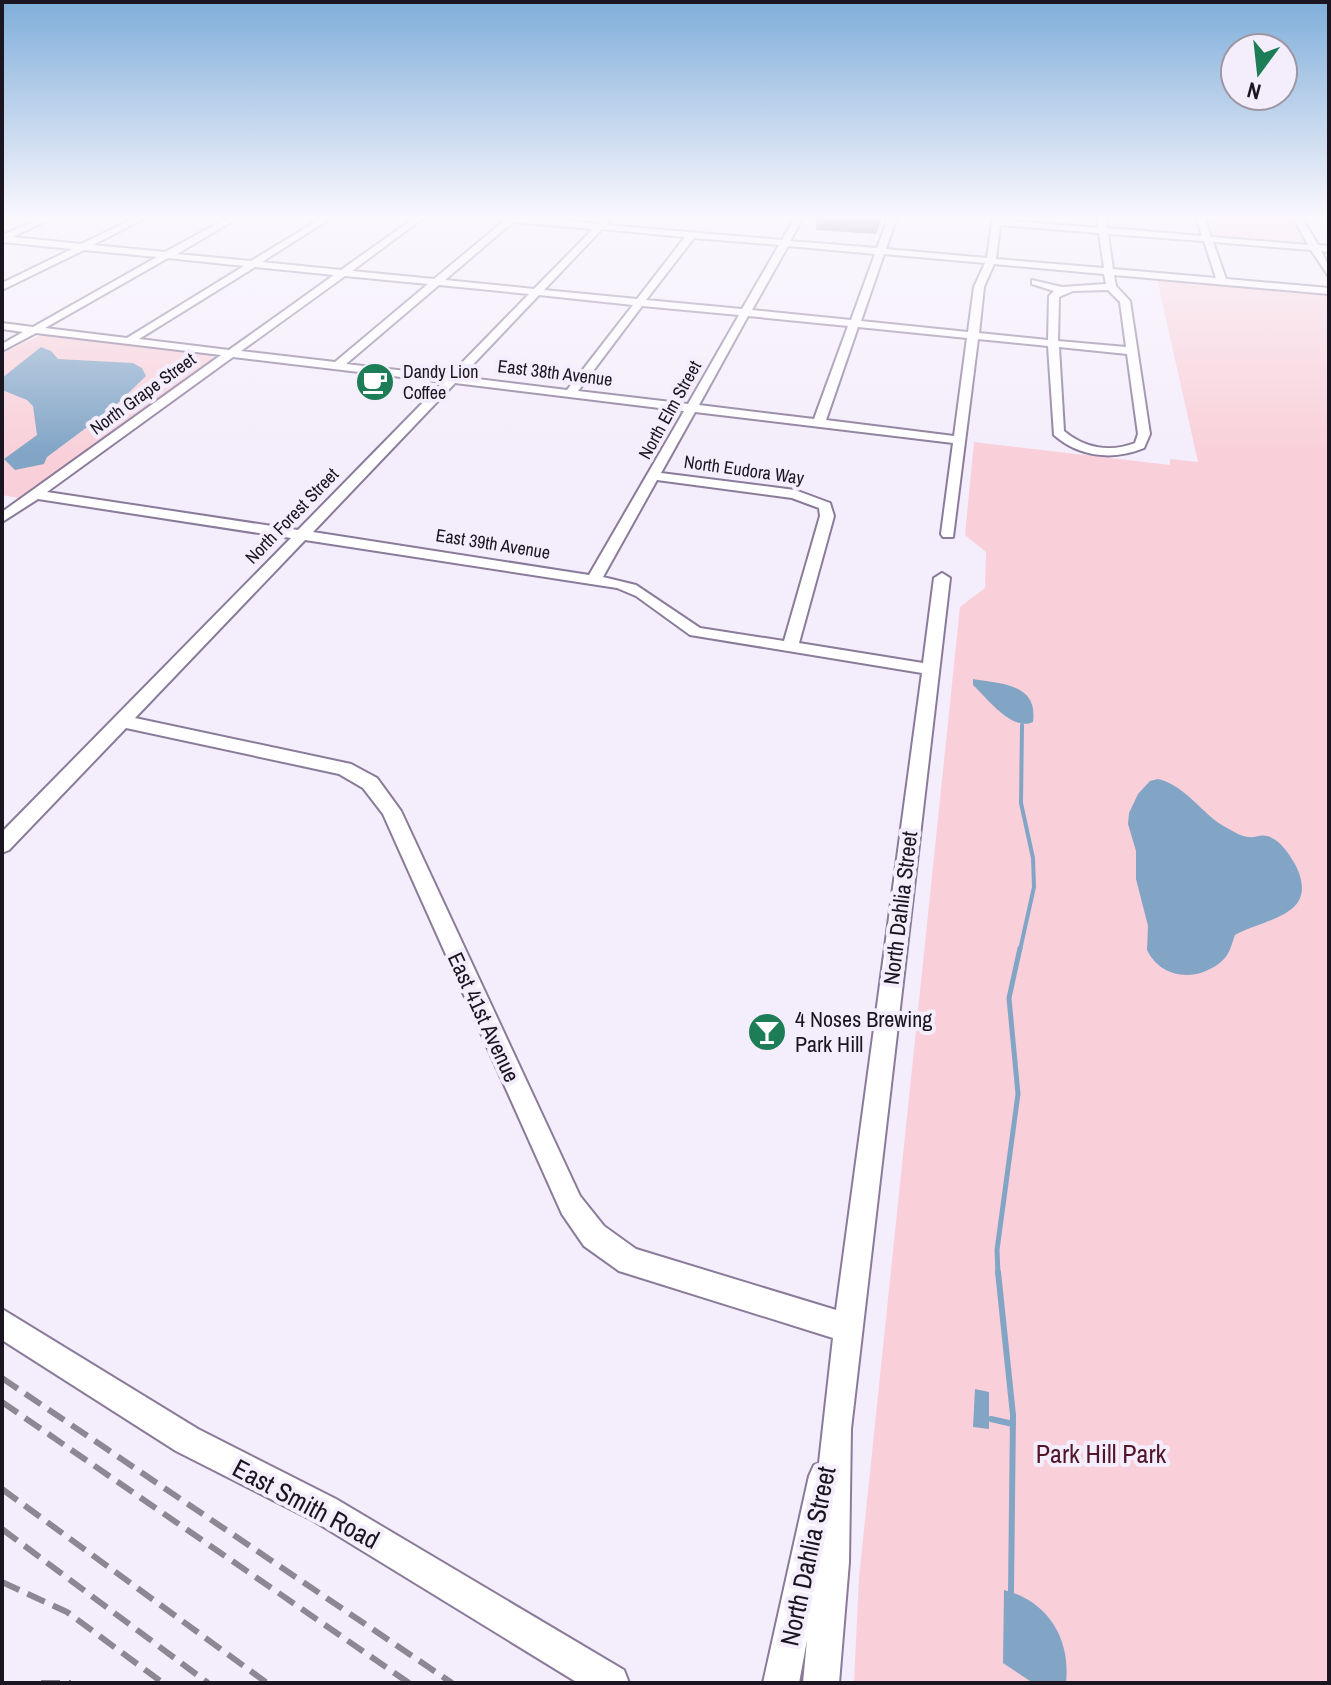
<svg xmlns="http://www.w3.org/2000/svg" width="1331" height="1685" font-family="'Archivo Narrow',sans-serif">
  <rect width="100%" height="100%" fill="#f4edfb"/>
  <path fill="#f9d0d9" d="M1205,216H1292L1308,245L1212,238Z
    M1157,279L1329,294V1683H854L859,1578L960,607L985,588L986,552L965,535L974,442L1170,465V459L1198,462Z
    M41,335L210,355L214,357L19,498L2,495V353Z"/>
  <path fill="#82a5c6" d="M41,347L51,351L58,359L133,363L142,368L146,376L114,407L47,457L44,464L15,470L4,459L37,435L33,406L27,400L2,390V378Z
    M973,679C1003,684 1038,684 1033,722C1012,732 987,698 973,685Z
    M1158,779C1187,786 1201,814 1227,828C1233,831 1242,837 1249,837C1255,838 1261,834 1267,836C1280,839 1290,855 1296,866C1320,916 1266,918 1235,935C1232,943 1230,953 1224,959C1201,982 1162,981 1147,950L1148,926L1136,879V851L1128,824L1129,813L1138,794L1150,781Z
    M975,1389L989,1392V1429L973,1427Z
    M1004,1590C1048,1601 1071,1639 1066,1683H1033L1003,1663Z"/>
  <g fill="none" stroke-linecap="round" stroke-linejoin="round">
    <path stroke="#82a5c6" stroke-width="4" d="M1020,950L1034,887L1033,858L1021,803L1022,725"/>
    <path stroke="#82a5c6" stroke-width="5" d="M998,1274L997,1250L1018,1094L1009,998L1020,948"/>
    <path stroke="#82a5c6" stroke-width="6" d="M998,1272L1013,1415L1011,1592
      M991,1419L1013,1424"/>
    <defs>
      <path id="minor" d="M47,216H57L12,237L81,244L139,216H149L93,245L165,252L231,216H241L177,254L251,261L325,216H334L262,262L341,270L417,216H426L352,271L434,279L504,221L475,216H519L598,224L606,216H614L606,225L782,240L796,216H804L790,241L877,248L889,216H897L886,249L987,258L993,216H1001V220L1098,228L1097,216H1105L1107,228L1202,236L1196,216H1204L1211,237L1308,245L1293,216H1301L1318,245L1329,246V252L1321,251L1329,266V277L1311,250L1213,242L1226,279L1329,288V294L1114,275L1116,286L1130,301L1150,434L1144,448C1113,461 1079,457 1054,435L1048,346L978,339L953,537H943L941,534L953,443L695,412L661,473L795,490L830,503L834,516L799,643L923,663L934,578L942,573L950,578L851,1429L849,1562L839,1683H803L807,1640L799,1683H763L809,1476L814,1465L819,1463L833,1338L619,1271L584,1246L562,1214L383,814L363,788L339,774L126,728L9,850L2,853V832L291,538L38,499L2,522V512L221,355L36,333L2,351V344L23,332L2,329V323L33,327L157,257L84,250L2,290V283L72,249L2,242V235ZM513,222L593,229L534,289L445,280ZM1000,225L1099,233L1104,268L996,259ZM602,229L685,237L637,299L544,290ZM1108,234L1204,241L1216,278L1113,269ZM694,238L779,245L742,309L646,300ZM788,246L875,254L851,320L752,310ZM884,254L985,263L974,287L968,332L861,321ZM168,258L244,266L127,338L45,328ZM994,264L1104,274L1106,284L1062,287L1032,280V284L1054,291L1049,296L1048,340L979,333L984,287ZM255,267L334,275L229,350L139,339ZM345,276L428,284L335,362L241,351ZM439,285L529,294L449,376L346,364ZM1108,290L1120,302L1126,347L1058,341L1059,297L1073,291ZM539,295L633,305L567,390L461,377ZM642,306L739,315L688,404L578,391ZM748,316L848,326L814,419L699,405ZM858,327L967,338L954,436L826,420ZM1059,347L1127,354L1138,434L1135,443C1110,453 1084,448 1064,431ZM233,357L443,382L298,530L47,492ZM455,383L684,411L589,575L313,532ZM657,480L792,498L819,508L820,516L784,641L700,628L636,585L603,577ZM305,540L617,588L636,596L690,635L922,673L836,1310L636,1249L604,1226L580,1196L401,811L377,778L351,764L135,718Z
        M2,1309L198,1429L336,1499L624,1670L629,1683H578L314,1521L176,1451L2,1340Z"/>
    </defs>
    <use href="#minor" stroke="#8a7b9a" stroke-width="4"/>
    <use href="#minor" fill="#fff" fill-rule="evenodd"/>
    <path stroke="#8d8794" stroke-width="6" stroke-dasharray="19 9" stroke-linecap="butt" d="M2,1378L452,1683
      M2,1402L409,1683
      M2,1489L267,1683
      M2,1529L208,1683
      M2,1582L67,1612L163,1683
      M41,1683H71"/>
  </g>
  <path fill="#434761" d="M817,216H882L876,234L816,230Z"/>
  <path fill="#373a4f" d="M878,216H882L876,234Z"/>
  <linearGradient id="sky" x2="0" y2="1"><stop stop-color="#7faeda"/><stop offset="0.48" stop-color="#faf7fd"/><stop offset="1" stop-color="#faf7fd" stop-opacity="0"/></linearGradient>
  <rect width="1331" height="452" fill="url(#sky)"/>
  <defs>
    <symbol id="cafe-disc" viewBox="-11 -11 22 22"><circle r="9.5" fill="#1c7d56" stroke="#f4edfb"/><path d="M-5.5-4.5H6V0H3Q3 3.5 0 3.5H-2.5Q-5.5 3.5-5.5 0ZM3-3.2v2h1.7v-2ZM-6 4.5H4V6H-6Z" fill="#fff"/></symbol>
    <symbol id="bar-disc" viewBox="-11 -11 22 22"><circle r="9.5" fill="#1c7d56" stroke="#f4edfb"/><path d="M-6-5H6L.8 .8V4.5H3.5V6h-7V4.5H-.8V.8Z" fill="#fff"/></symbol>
  </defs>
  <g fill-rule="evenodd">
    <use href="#cafe-disc" x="353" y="360" width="44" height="44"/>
    <use href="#bar-disc" x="745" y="1010" width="44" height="44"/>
  </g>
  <g text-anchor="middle" stroke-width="8" stroke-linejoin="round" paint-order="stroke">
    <g font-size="18" fill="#1b1521" stroke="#f4edfb" text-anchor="start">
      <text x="403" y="378">Dandy Lion<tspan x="403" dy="21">Coffee</tspan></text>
    </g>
    <g font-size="18" fill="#1b1521" stroke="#f4edfb">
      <text transform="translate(555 373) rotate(7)" y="6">East 38th Avenue</text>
      <text transform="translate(143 394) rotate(-36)" y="6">North Grape Street</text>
      <text transform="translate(670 410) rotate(-61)" y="6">North Elm Street</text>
      <text transform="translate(744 470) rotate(8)" y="6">North Eudora Way</text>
      <text transform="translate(292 516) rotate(-46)" y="6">North Forest Street</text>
      <text transform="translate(493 544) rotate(9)" y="6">East 39th Avenue</text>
    </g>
    <g font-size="22" fill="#1b1521" stroke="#f4edfb">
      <text transform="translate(900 908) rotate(-83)" y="8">North Dahlia Street</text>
      <text transform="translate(484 1017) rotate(65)" y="8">East 41st Avenue</text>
    </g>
    <g font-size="22" fill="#1b1521" stroke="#f4edfb" text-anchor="start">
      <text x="795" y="1027">4 Noses Brewing<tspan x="795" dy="25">Park Hill</tspan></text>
    </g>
    <g font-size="26" fill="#521529" stroke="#f4edfb">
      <text x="1101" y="1463">Park Hill Park</text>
    </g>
    <g font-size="26" fill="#1b1521" stroke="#f4edfb">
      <text transform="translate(306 1504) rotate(28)" y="9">East Smith Road</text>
      <text transform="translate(808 1556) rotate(-78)" y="9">North Dahlia Street</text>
    </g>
  </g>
  <rect width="1331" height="1685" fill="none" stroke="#1b1521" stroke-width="8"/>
  <g transform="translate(1259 72) rotate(195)"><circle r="38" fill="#f4edfb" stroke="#9d97a4" stroke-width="2"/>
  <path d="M0-6L14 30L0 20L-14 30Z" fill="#1c7d56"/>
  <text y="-12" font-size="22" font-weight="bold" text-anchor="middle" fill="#1b1521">N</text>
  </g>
</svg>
